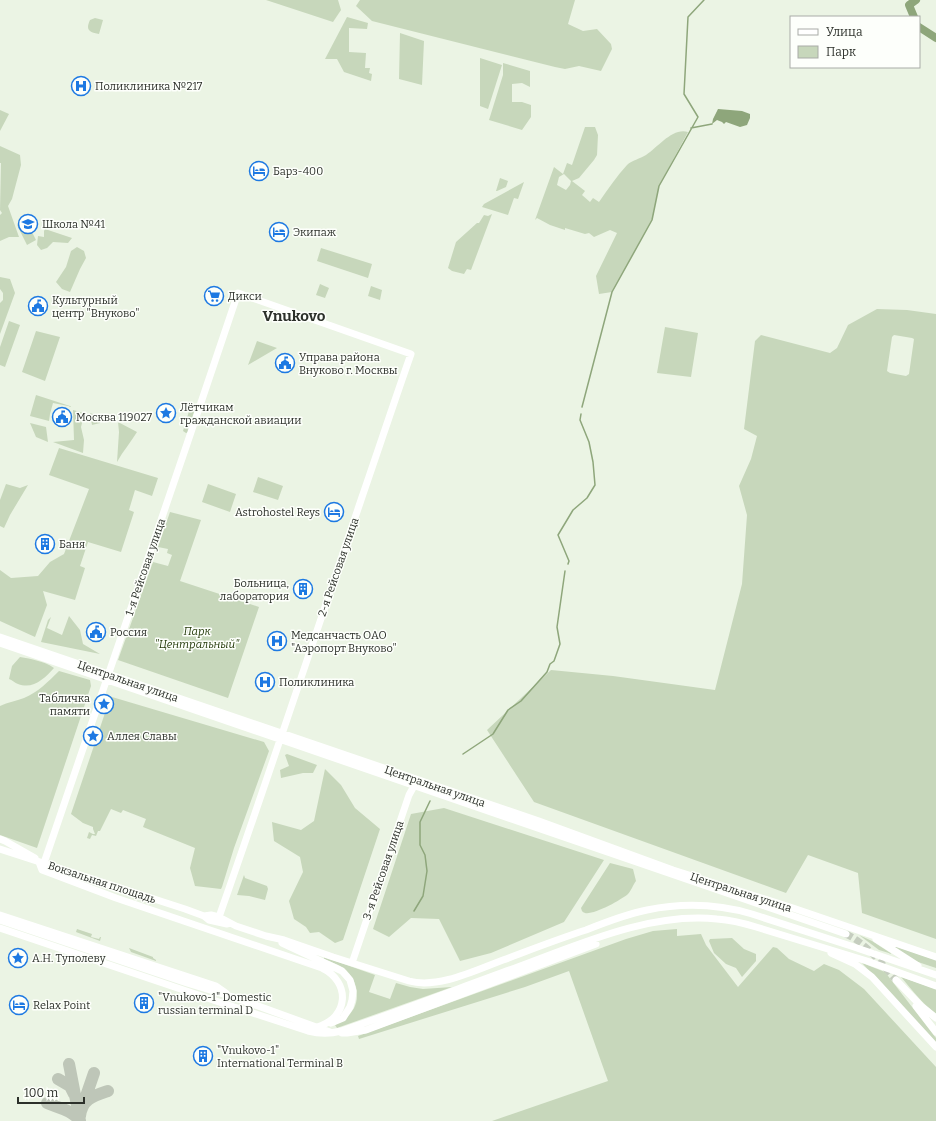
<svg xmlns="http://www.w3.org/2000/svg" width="936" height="1121" font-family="Bitter,serif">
  <rect width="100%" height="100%" fill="#ebf4e4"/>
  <path fill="#c7d7bb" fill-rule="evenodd" d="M266,0H338L341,10L333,22Z
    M360,0H575L568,24L583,31L597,29L611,44L612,49L601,71L579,66L565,69L555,67L372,21L356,6Z
    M347,17L368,23L367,29L349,28V52L366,53L365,68H370L369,73L372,74L371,81L344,72L337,59H325Z
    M95,18L103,20L99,34C90,32 85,31 90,20Z
    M400,33L424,41L422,85L399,79Z
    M480,58L502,65L488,109L480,106Z
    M503,63L530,71V87L522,83L512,84V102H522L531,105V117L522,130L489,120L503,75Z
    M0,110L9,114L0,131Z
    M585,127H595L598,135L597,155L594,160L579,178L572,181L585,191L582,195L590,202L593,198L599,202C608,189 617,176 627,165C632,160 640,159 646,155C658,147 673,127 688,132L659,186L652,220L612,292L599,294L596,276L617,233L610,230L594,237L589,233L585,234L565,228V230L550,225L537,218L535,220L554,167L563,174L567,163L572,165ZM564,174L571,181L570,185L566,190L557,185L559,177Z
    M0,146L20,155L21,165L12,199L8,206L19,237H9L0,241V215L2,213L0,210L1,163H0Z
    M500,178L508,181L506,187L497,191H496Z
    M524,182L518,199L514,198L508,215L482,207L484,204Z
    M492,214L471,270L467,269L464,274L452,271L448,268L456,242L477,223H479L484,215L488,216Z
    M26,220L36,240L27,245L17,225Z
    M45,229L72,238L68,243L53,242L47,248L41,250L37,245L38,236L44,237V231Z
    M77,247L84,251L86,258L80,269L70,292L62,289L56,282L66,267L71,251Z
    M321,248L372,264L368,278L317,261Z
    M0,277L10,279L15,293L0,334V303L3,300V293L0,289Z
    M320,284L329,288L325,298L316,295Z
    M371,286L382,290L380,300L368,296Z
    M877,309L907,310L936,314V939L862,913L858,873L808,855L786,893L534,802L487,730L551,670L613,676L715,690L742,584L747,515L739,486L751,459L757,436L744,429L755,341L761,335L830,353L837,348L848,325ZM894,335L912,338L914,339L909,374L906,376L890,373L887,371L892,337Z
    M9,321L20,325L5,367L0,365V347Z
    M665,327L698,333L691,377L657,373Z
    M36,331L60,337L45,381L22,372Z
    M257,341L277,348L248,365Z
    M36,395L73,407L53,403L50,414L49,421L30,416Z
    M190,408L193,409L195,411L189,432L186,433L183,431Z
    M73,410L84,413L85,417L83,419L81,427L84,440L83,453L53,442L74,440Z
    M90,413L101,417L100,423L92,425Z
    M118,422L137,432C131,442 123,451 117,462L119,432Z
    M30,423L46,427L48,442L36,437Z
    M59,448L158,478L152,496L135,490L129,510L134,512L121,552L88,542L80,566L85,568L75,600L43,591L47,605L35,637L0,621V570L11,578L38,576L50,562L64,554L89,489L49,475Z
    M258,477L283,486L278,500L253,492Z
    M6,484L20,488L28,485L10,515L4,528L0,526V500Z
    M208,484L236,494L230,512L202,502Z
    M170,512L201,520L180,581L259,607L228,698L118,660L153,562L168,566L172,555L167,553L168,549L158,547Z
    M69,616L80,630L83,644L100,654L41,642L48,620L51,617L47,628L62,635Z
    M20,657C31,659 44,661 54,668C45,678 33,690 18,684C15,683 12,680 9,679L12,666Z
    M59,671L90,680L91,686L37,848L0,835V706C8,702 16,701 24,698C37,693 49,681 59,671Z
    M112,697L264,742L269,751L234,848L222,887L221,889L195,886L190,868L195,848L143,827L146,819L123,810L121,813L111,809L100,831H98L96,836L92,835L90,839L87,838L89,832L93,834H95L93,829V827L83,823L71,814L108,704Z
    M287,754L317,765L313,773H303L281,778L280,770L289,766L285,755Z
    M325,769L341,785L355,808L380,829L343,940L335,943L319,932L310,933L306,927L294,919L289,901L303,872L300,857L274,841L272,822L301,830L314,821Z
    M444,808L604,860L564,922L491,953L460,961L439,919L411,918L389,937L373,929L411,814Z
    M610,863L633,869L636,881C633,885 631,891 628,894C621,900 594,915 585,913C582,912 582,911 581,908Z
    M244,875L245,878L267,886L268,889L265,900L249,896L237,895Z
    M77,929L92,934L91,937L99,939L100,937H101L100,941L76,932Z
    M677,929V936L701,934L706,945L738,987L773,947L777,948L789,959L814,971L824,964L839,970L864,989L936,1067V1121H492L608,1081L569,971L525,987L359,1039L358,1036L626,939L653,931Z
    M859,935L872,941L892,954L879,950Z
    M732,938L744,949L756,954V961L742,977L736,968L726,964L714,953L709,941L710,939Z
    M886,943L936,960V968L912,960Z
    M129,948L153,957V958L156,960V961L131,952Z
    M324,957L375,975L369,992L390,999L396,983L410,987L423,989L452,987L337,1028L335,1025C351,1016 360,1006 356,987C354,980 351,975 346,970C340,965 331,962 324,959Z
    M862,963L885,972L936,1038V1043Z
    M901,977L936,989V1014C922,1003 912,990 901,977Z"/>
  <path fill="#8ea67b" d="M718,109L742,111L750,114V118L747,125L740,127L726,122L724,124L722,122L717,120L712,124L713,119Z"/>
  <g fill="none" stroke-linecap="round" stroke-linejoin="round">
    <path stroke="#8ea67b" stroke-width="1.5" d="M691,128L712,124
      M582,407L612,292L652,220L659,186L698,117L684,94L688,17L704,0
      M568,564L569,561L558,535L573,510L587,498L595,485L593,462L589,442L580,420L581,414
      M463,754L493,734L508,710L521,701L547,672L550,664L554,661L560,644L557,627L565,571
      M414,911L423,896L427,871L425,855L420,845V822L430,801"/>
    <path stroke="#8ea67b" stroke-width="8" d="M914,17L909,5L916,0
      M919,27L936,38"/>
    <path stroke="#bec6b8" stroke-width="12" d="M69,1064L80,1121
      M58,1079L70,1086L74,1094
      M47,1103C59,1108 72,1110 80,1121
      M83,1105L94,1073
      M80,1116C82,1099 93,1096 108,1091"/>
    <path stroke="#c5cdbf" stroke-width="7" stroke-dasharray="7 3.5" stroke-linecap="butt" d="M846,934C867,944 881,963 896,980"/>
    <path stroke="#fff" stroke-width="7" d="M0,637L539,821L673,870L793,908L936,957
      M0,643L846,934
      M0,839L5,841L35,858
      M0,849L185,909L204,916L209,920L227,924
      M39,862L42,870L50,873L116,898L322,968C351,982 349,1018 317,1027
      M44,863L187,444L238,293L411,354C394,402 378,451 361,500C314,639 268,778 219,917
      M0,915L216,986L226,993
      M204,916L211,915L219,917L236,926L266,936L284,940L333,957L409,981C438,989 476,970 503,960C530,950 558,939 586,930C606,922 626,914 647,910C681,903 718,904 752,914L851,946L936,975
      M0,920L187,983L233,997L330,1032
      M0,928L219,1002L308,1031C320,1034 330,1034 341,1031C400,1011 457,989 515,968C578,945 649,912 717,919C730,920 743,923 756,927L867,961L936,986
      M876,939L918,966
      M282,943L342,971L350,980L353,991L352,1000L350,1007L343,1018L331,1023
      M831,953L855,964L872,977L936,1047
      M352,963L409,795L414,786L417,783
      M896,980L921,1006L936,1018
      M916,1006L936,1032
      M342,1033H347L366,1030L596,944"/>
  </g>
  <defs>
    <symbol id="hospital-ring" viewBox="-11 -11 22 22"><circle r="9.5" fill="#fdfffb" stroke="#1d79e2" stroke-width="1.5"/><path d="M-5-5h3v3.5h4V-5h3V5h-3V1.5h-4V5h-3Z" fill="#1d79e2"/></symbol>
    <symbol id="hotel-ring" viewBox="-11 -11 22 22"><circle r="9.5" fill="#fdfffb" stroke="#1d79e2" stroke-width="1.5"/><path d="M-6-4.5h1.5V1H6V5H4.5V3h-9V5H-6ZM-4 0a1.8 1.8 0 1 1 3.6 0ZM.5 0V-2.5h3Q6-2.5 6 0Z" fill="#1d79e2"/></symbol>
    <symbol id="school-ring" viewBox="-11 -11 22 22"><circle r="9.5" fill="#fdfffb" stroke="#1d79e2" stroke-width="1.5"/><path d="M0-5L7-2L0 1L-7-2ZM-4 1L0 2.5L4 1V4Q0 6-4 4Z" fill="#1d79e2"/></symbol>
    <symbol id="supermarket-ring" viewBox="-11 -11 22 22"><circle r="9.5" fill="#fdfffb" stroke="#1d79e2" stroke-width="1.5"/><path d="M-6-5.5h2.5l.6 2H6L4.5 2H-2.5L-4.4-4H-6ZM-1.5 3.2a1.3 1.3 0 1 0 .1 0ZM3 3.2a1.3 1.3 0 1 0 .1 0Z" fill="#1d79e2"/></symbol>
    <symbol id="civic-ring" viewBox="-11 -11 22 22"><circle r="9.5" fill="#fdfffb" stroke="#1d79e2" stroke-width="1.5"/><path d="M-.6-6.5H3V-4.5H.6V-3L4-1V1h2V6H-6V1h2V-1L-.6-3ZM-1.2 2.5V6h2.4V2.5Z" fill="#1d79e2"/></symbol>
    <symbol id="sight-ring" viewBox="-11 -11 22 22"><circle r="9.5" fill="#fdfffb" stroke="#1d79e2" stroke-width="1.5"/><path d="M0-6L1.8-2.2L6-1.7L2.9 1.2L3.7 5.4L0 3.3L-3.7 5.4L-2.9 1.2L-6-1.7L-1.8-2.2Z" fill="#1d79e2"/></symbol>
    <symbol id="building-ring" viewBox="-11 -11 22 22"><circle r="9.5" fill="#fdfffb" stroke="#1d79e2" stroke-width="1.5"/><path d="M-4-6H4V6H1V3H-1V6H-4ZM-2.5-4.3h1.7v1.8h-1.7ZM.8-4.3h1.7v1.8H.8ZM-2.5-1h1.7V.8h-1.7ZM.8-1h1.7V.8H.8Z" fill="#1d79e2"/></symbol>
  </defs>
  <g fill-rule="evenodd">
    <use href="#hospital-ring" x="70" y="75" width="22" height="22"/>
    <use href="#hotel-ring" x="248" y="160" width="22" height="22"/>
    <use href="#school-ring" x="17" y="213" width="22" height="22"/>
    <use href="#hotel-ring" x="268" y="221" width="22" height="22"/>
    <use href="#supermarket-ring" x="203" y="285" width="22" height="22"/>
    <use href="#civic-ring" x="27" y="295" width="22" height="22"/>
    <use href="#civic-ring" x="274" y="352" width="22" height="22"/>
    <use href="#sight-ring" x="155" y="402" width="22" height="22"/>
    <use href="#civic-ring" x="51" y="406" width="22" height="22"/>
    <use href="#hotel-ring" x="323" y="501" width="22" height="22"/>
    <use href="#building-ring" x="34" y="533" width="22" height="22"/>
    <use href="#building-ring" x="292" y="578" width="22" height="22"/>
    <use href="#civic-ring" x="85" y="621" width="22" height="22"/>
    <use href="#hospital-ring" x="266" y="630" width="22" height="22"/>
    <use href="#hospital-ring" x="254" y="671" width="22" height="22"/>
    <use href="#sight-ring" x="93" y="693" width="22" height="22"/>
    <use href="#sight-ring" x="82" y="725" width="22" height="22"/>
    <use href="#sight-ring" x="7" y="947" width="22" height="22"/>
    <use href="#building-ring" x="133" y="992" width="22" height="22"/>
    <use href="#hotel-ring" x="8" y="994" width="22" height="22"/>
    <use href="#building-ring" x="192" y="1045" width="22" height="22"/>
  </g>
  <g text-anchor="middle" stroke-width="3" stroke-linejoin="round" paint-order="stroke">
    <g font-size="11" fill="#2c302a" stroke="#fdfffb" text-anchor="start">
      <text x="95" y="90">Поликлиника №217</text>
      <text x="273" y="175">Барз-400</text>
      <text x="42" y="228">Школа №41</text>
      <text x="293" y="236">Экипаж</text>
      <text x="228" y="300">Дикси</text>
      <text x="52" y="304">Культурный<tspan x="52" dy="13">центр "Внуково"</tspan></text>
      <text x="299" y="361">Управа района<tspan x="299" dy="13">Внуково г. Москвы</tspan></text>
      <text x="180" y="411">Лётчикам<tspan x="180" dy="13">гражданской авиации</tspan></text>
      <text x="76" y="421">Москва 119027</text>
      <text x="320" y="516" text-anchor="end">Astrohostel Reys</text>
      <text x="59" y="548">Баня</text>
      <text x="289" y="587" text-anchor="end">Больница,<tspan x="289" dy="13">лаборатория</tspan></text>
      <text x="110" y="636">Россия</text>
      <text x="291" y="639">Медсанчасть ОАО<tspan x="291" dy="13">"Аэропорт Внуково"</tspan></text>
      <text x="279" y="686">Поликлиника</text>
      <text x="90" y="702" text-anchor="end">Табличка<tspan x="90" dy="13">памяти</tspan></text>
      <text x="107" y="740">Аллея Славы</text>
      <text x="32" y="962">А.Н. Туполеву</text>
      <text x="158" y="1001">"Vnukovo-1" Domestic<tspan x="158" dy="13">russian terminal D</tspan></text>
      <text x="33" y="1009">Relax Point</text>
      <text x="217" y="1054">"Vnukovo-1"<tspan x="217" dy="13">International Terminal B</tspan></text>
    </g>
    <g font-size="11" fill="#2c302a" stroke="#fdfffb">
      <text transform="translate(145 567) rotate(-71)" y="4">1-я Рейсовая улица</text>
      <text transform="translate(338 567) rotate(-71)" y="4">2-я Рейсовая улица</text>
      <text transform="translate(128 681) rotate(19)" y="4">Центральная улица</text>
      <text transform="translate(435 786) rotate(19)" y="4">Центральная улица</text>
      <text transform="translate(383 870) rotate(-71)" y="4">3-я Рейсовая улица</text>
      <text transform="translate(102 882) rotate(18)" y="4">Вокзальная площадь</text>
      <text transform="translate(741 892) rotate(18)" y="4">Центральная улица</text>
    </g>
    <g font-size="11" font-style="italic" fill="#1e3504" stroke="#fdfffb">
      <text x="197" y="635">Парк<tspan x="197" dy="13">"Центральный"</tspan></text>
    </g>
    <g font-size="15" font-weight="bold" fill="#2c302a" stroke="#fdfffb">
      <text x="294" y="321">Vnukovo</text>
    </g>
  </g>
  <rect x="790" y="16" width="130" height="52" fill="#fdfffb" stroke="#a9aca7"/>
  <rect x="798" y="29" width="20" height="6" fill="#ffffff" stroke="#a9aca7"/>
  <text x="826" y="36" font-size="12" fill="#2c302a">Улица</text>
  <rect x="798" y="46" width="20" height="12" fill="#c7d7bb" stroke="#a9aca7"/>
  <text x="826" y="56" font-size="12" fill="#2c302a">Парк</text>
  <path d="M18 1097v6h66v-6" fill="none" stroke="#2c302a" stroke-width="2"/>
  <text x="24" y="1097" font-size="12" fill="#2c302a" stroke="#fdfffb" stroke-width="3" paint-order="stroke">100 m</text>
</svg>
